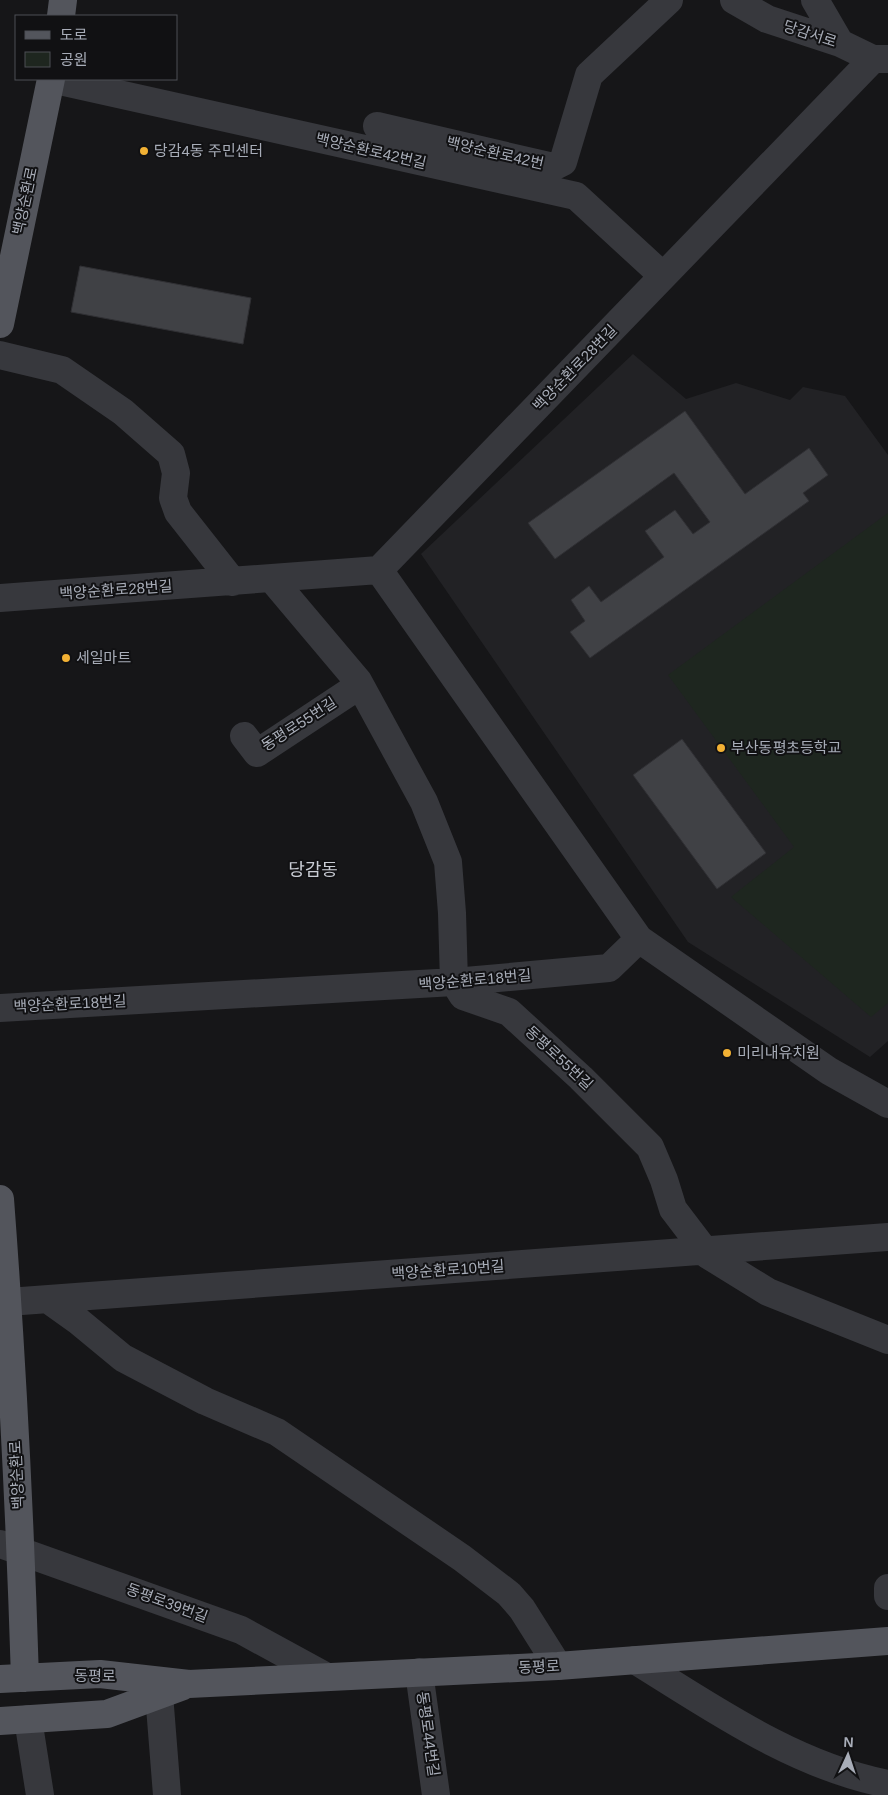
<svg xmlns="http://www.w3.org/2000/svg" width="888" height="1795" font-family="Helvetica,'Noto Sans KR',sans-serif">
  <rect width="100%" height="100%" fill="#161618"/>
  <path fill="#222225" d="M633,354L686,399L736,383L790,400L803,387L845,396L888,455V1041L870,1057L688,942L421,554Z"/>
  <path fill="#1e261f" d="M888,513V1003L871,1017L731,897L794,847L668,675Z"/>
  <path fill="#404145" stroke="#303034" d="M80,266L251,298L243,344L71,312Z
    M685,411L745,494L809,448L828,475L803,493L809,501L590,658L570,632L585,621L571,600L589,586L601,602L664,557L645,531L675,510L693,534L710,522L674,473L555,559L528,523Z
    M682,739L766,853L717,889L633,775Z"/>
  <g fill="none" stroke-linecap="round" stroke-linejoin="round">
    <path stroke="#37383d" stroke-width="28" d="M734,0L767,19L840,43L873,59H888
      M815,0L840,43
      M51,79L576,196L663,276
      M377,126L553,167L563,162L589,75L669,0
      M0,355L62,370L123,412L171,454L176,473L173,498L178,512L233,582
      M379,570L639,939L829,1071L888,1104
      M272,579L358,681L424,802L448,862L452,913L454,982L463,996L509,1012L581,1078L650,1147L664,1180L673,1209L708,1255L768,1292L888,1340
      M0,598L379,570L873,59
      M244,736L257,753L360,685
      M0,1008L454,982L609,968L639,939
      M49,1300L77,1320L123,1358L205,1401L277,1432L462,1558L509,1594L522,1609L558,1666
      M8,1302L888,1237
      M0,1544L241,1630L327,1677
      M888,1588V1596
      M635,1660C714,1709 795,1766 888,1784
      M419,1672L436,1795
      M159,1694L167,1795
      M28,1719L40,1795"/>
    <path stroke="#53555c" stroke-width="28" d="M61,16L63,0
      M0,324L51,79
      M0,1199C12,1358 20,1518 25,1678
      M0,1679L100,1674L189,1684L558,1666L888,1641
      M0,1721L107,1714L183,1686"/>
  </g>
  <g fill="#f2b134" stroke="#111113" stroke-width="2">
    <circle cx="144" cy="151" r="5"/>
    <circle cx="66" cy="658" r="5"/>
    <circle cx="721" cy="748" r="5"/>
    <circle cx="727" cy="1053" r="5"/>
  </g>
  <g text-anchor="middle" stroke-width="4" stroke-linejoin="round" paint-order="stroke">
    <g font-size="15" fill="#a8adb8" stroke="#111113">
      <text transform="translate(810 34) rotate(18)" y="5">당감서로</text>
      <text transform="translate(371 151) rotate(13)" y="5">백양순환로42번길</text>
      <text transform="translate(495 153) rotate(13)" y="5">백양순환로42번</text>
      <text transform="translate(25 201) rotate(-78)" y="5">백양순환로</text>
      <text transform="translate(575 368) rotate(-46)" y="5">백양순환로28번길</text>
      <text transform="translate(116 590) rotate(-4)" y="5">백양순환로28번길</text>
      <text transform="translate(299 724) rotate(-33)" y="5">동평로55번길</text>
      <text transform="translate(475 980) rotate(-5)" y="5">백양순환로18번길</text>
      <text transform="translate(70 1004) rotate(-3)" y="5">백양순환로18번길</text>
      <text transform="translate(559 1058) rotate(43)" y="5">동평로55번길</text>
      <text transform="translate(448 1270) rotate(-4)" y="5">백양순환로10번길</text>
      <text transform="translate(17 1475) rotate(-93)" y="5">백양순환로</text>
      <text transform="translate(167 1603) rotate(20)" y="5">동평로39번길</text>
      <text transform="translate(539 1667) rotate(-3)" y="5">동평로</text>
      <text transform="translate(95 1676) rotate(1)" y="5">동평로</text>
      <text transform="translate(428 1734) rotate(82)" y="5">동평로44번길</text>
    </g>
    <g font-size="15" fill="#a8adb8" stroke="#111113" text-anchor="start">
      <text x="154" y="156">당감4동 주민센터</text>
      <text x="76" y="663">세일마트</text>
      <text x="731" y="753">부산동평초등학교</text>
      <text x="737" y="1058">미리내유치원</text>
    </g>
    <g font-size="18" fill="#c9ccd4" stroke="#111113">
      <text x="313" y="876">당감동</text>
    </g>
  </g>
  <rect x="15" y="15" width="162" height="65" fill="#111113" stroke="#4d4f55"/>
  <rect x="25" y="31" width="25" height="8" fill="#53555c" stroke="#4d4f55"/>
  <text x="60" y="40" font-size="15" fill="#a8adb8">도로</text>
  <rect x="25" y="52" width="25" height="15" fill="#1e261f" stroke="#4d4f55"/>
  <text x="60" y="65" font-size="15" fill="#a8adb8">공원</text>
  <g transform="translate(848 1755) rotate(3)" stroke="#111113" stroke-width="4" paint-order="stroke">
  <path d="M0-4L9 19L0 12L-9 19Z" fill="#a8adb8"/>
  <text y="-8" font-size="14" font-weight="bold" text-anchor="middle" fill="#a8adb8">N</text>
  </g>
</svg>
